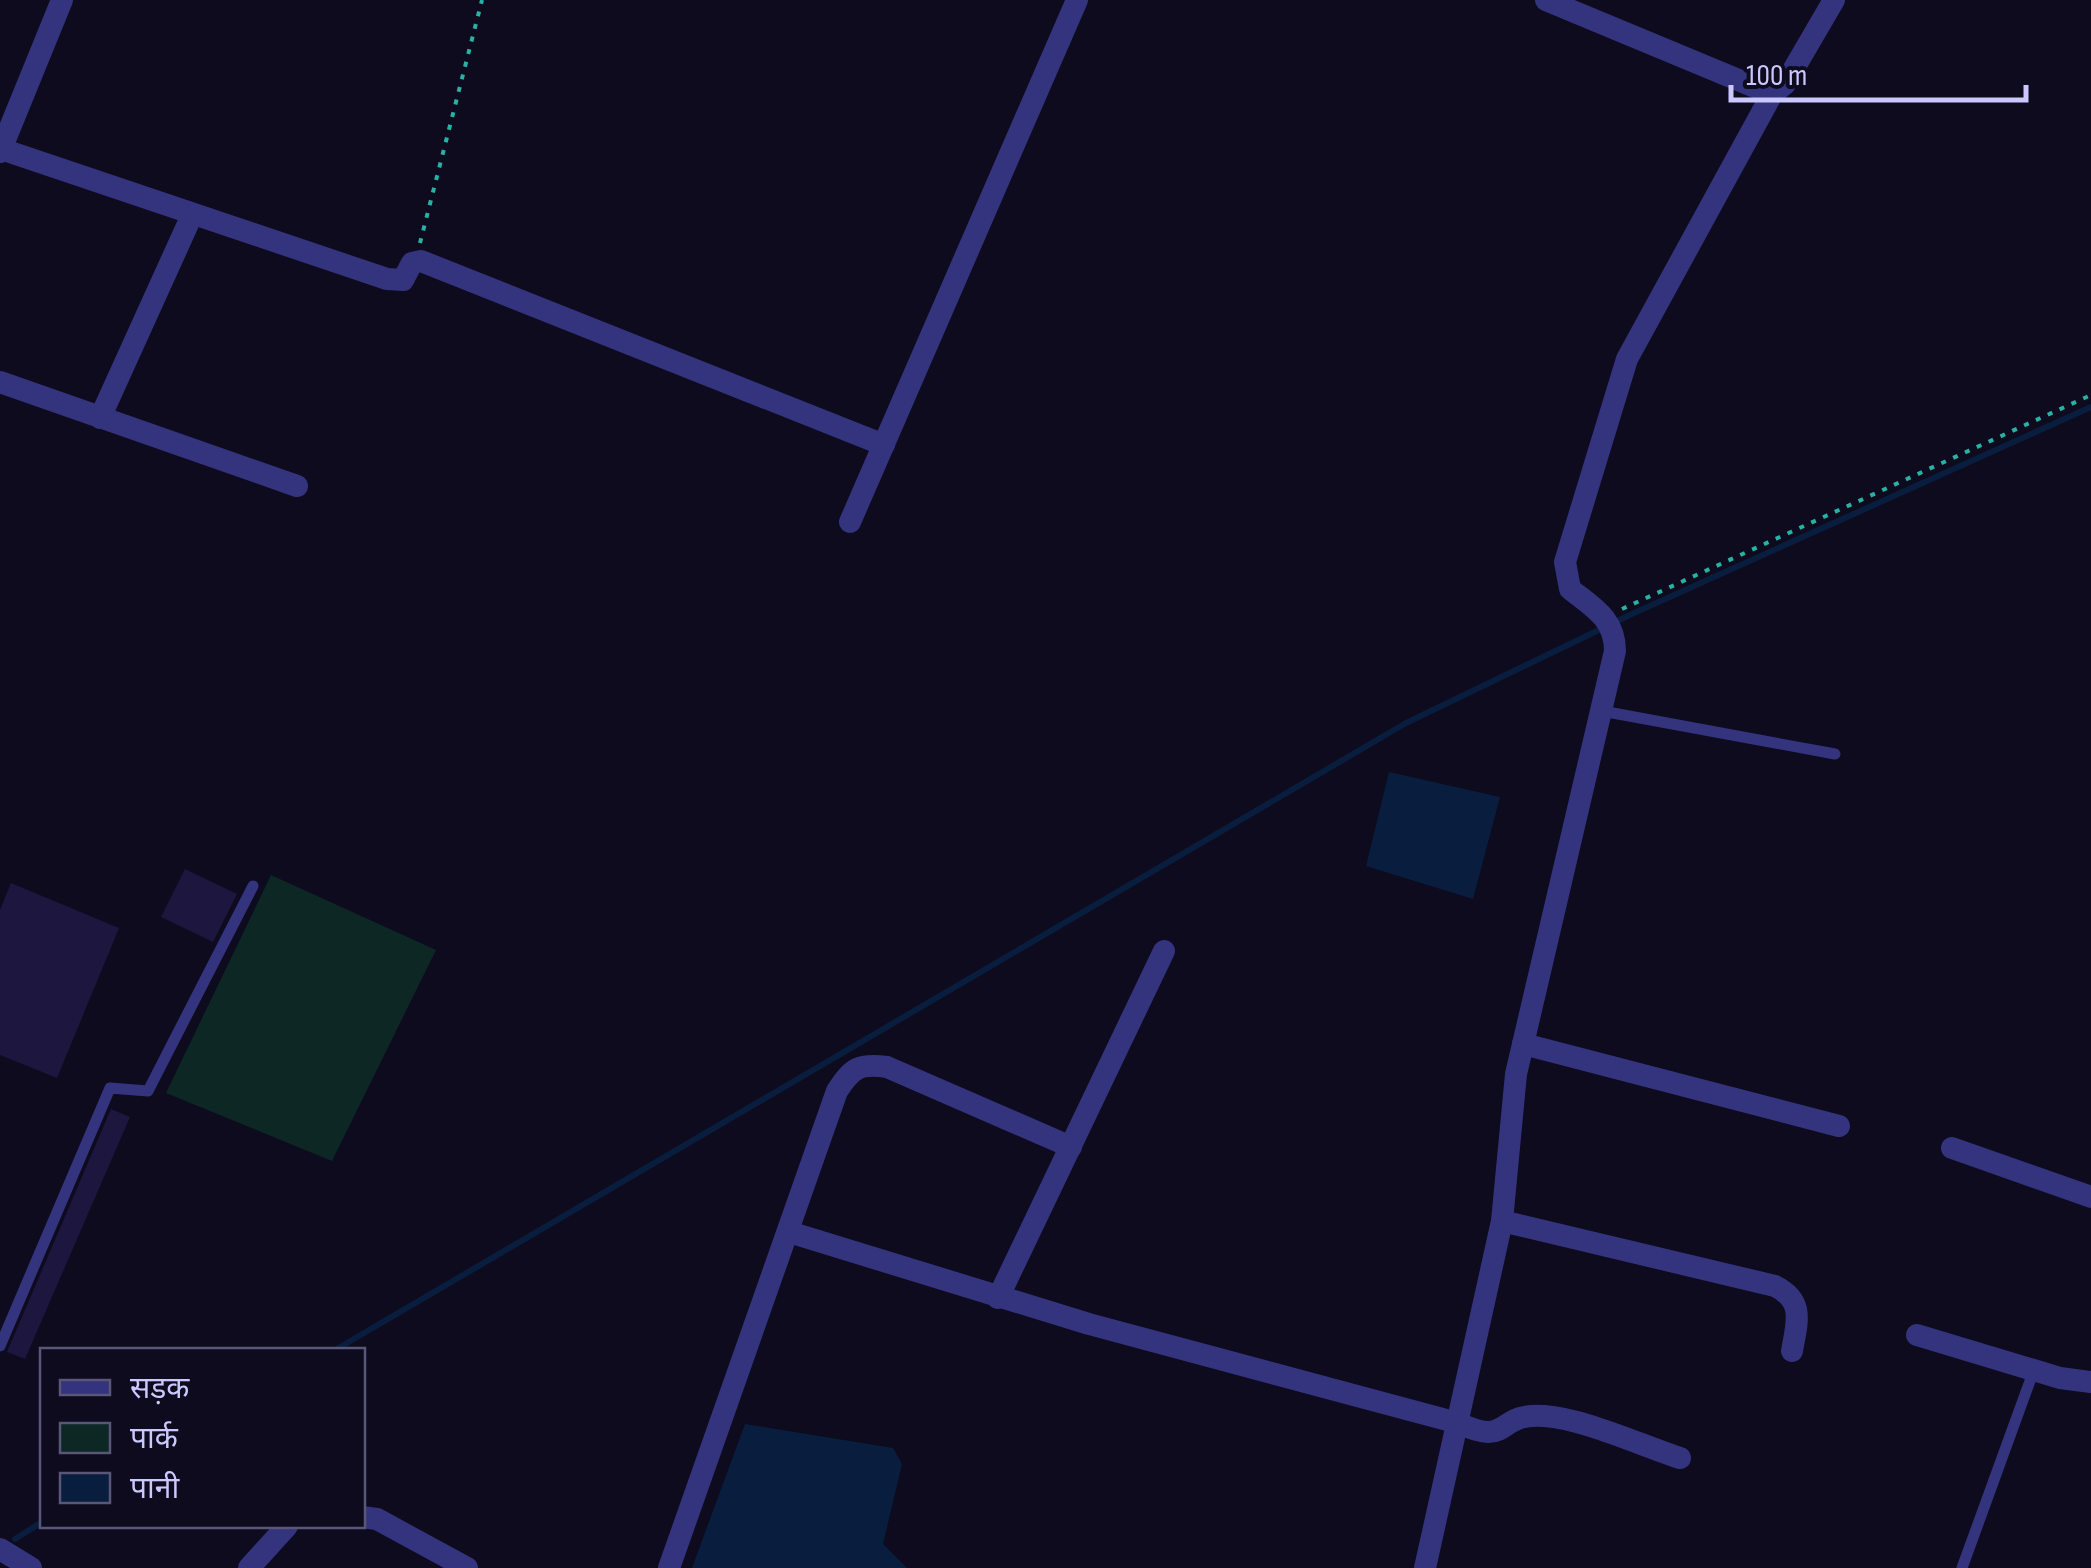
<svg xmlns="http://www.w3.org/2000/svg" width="2091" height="1568" font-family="'Sofia Sans Condensed','Noto Sans Devanagari',sans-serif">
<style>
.green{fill:#0d2725}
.water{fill:#091e3e}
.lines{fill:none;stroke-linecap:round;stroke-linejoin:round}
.stream{stroke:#091e3e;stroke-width:6}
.building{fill:#1d163f}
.path{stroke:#28b2a5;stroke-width:4;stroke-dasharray:5 8;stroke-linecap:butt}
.service{stroke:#34337e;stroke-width:11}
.minor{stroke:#34337e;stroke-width:22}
</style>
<rect width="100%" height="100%" fill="#0d0b1d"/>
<polygon class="green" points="271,875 436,950 332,1161 166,1093"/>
<g class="water">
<polygon points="1389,772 1500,797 1473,899 1366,866"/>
<polygon points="745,1424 893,1448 902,1464 883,1544 907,1568 692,1568"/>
</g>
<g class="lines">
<g class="stream">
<polyline points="335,1350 1406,723 1632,614 2091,407"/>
<polyline points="15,1539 42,1522"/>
</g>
</g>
<g class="building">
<polygon points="185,869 237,894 213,942 161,917"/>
<polygon points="11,883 119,928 57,1078 0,1055 0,910"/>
<polygon points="111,1109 130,1117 25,1359 7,1352"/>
</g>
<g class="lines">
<g class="path">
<polyline points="420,243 482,0"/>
<polyline points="1622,609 2091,395"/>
</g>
<g class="service">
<polyline points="1602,711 1835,754"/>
<polyline points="0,1346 110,1088 148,1091 253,886"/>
<polyline points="1962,1568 2034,1370"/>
</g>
<g class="minor">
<polyline points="1546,0 1772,94 1785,84 1834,0"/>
<polyline points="1,149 387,279 403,280 412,263 421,261 884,445"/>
<polyline points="0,152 62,0"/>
<polyline points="0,382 297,486"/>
<polyline points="100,418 192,215"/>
<polyline points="850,522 1077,0"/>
<polyline points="1523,1044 1839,1126"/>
<polyline points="1952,1148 2091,1197"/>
<path d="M1502 1221 1775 1286C1805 1301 1797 1322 1792 1351"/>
<path d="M789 1232 1089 1324 1458 1423C1512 1448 1495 1412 1544 1416 1585 1419 1640 1445 1680 1458"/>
<polyline points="998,1298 1164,951"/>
<polyline points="1917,1335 2060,1378 2091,1382"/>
<polyline points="362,1517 377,1519 467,1568"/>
<polyline points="0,1549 31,1568"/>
<polyline points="249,1568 287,1526"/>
<path d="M669 1568 837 1091C852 1068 859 1063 887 1067L1071 1147"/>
<path d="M1425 1568 1502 1221 1516 1074 1615 651C1615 619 1594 608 1570 589L1565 562 1627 359 1772 94"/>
</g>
</g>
<rect x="40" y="1348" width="325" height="180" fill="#0d0b1d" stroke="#595677" stroke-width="2.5"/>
<rect x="60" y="1380" width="50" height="15" fill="#34337e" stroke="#595677" stroke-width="2.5"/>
<text x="130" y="1398" font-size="30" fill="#cbc7ff">सड़क</text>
<rect x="60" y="1423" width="50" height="30" fill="#0d2725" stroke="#595677" stroke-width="2.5"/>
<text x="130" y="1448" font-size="30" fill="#cbc7ff">पार्क</text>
<rect x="60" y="1473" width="50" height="30" fill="#091e3e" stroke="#595677" stroke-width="2.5"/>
<text x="130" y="1498" font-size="30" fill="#cbc7ff">पानी</text>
<path d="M1731 85v15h295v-15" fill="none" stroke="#cbc7ff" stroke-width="5"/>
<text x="1746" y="85" font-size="30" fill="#cbc7ff" stroke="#0d0b1d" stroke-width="8" paint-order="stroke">100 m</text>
</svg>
